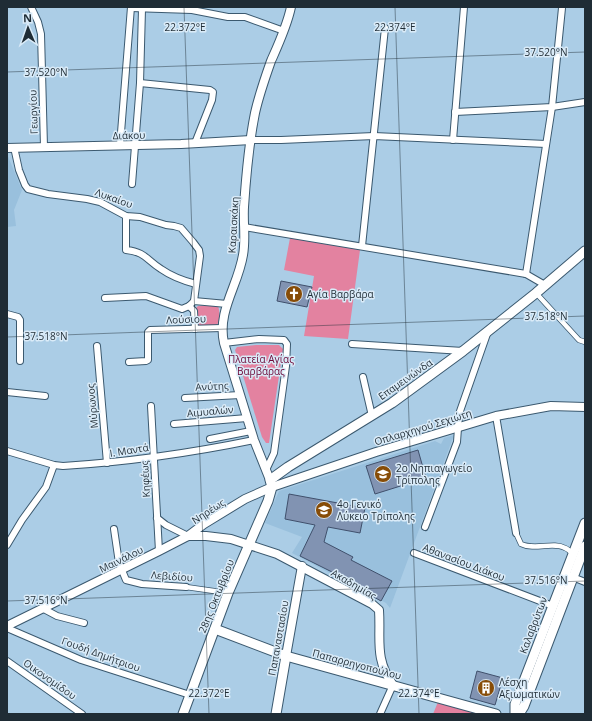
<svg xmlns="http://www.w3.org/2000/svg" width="592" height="721" font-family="'Open Sans',sans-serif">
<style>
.built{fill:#99c0dd}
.green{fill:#e382a0}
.building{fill:#8193b2;stroke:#40506c}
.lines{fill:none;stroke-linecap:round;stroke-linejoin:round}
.pedestrian-casing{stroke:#3b596f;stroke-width:6}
.minor-casing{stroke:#3b596f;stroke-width:8}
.tertiary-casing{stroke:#3b596f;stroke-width:10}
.secondary-casing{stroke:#3b596f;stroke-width:11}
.pedestrian{stroke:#fff;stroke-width:4.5}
.minor{stroke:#fff;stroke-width:6}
.tertiary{stroke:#fff;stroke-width:8}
.secondary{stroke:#fff;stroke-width:9}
.ticks{fill:none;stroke:#1f2c35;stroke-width:1;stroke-opacity:0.45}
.labels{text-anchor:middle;stroke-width:3;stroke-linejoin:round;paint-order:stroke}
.street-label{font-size:10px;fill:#1f2c35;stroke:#daebf8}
.poi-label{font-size:10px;fill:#1f2c35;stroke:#daebf8;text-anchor:start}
.park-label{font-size:10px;fill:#6c0737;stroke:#daebf8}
.ticks-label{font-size:10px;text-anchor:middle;fill:#1f2c35;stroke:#daebf8;stroke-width:3;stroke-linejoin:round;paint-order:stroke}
</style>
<rect width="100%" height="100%" fill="#abcde6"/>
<g class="built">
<polygon points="7,154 22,190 14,210 16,226 7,227"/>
<polygon points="454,435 390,608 386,603 292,553 302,537 265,523 279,491 435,441 441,444 444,438"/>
</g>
<g class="green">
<polygon points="290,238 360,250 348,339 304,336 314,276 284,270"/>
<path d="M213 305 218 306C220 311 220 320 217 325H198L196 321V308L198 306Z"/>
<polygon points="256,345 279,345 283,349 269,443 266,443 262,437 235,350 237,347"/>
<polygon points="438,702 486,714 433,714"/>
</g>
<g class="building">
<polygon points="281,281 312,287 307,307 277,301"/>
<polygon points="418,450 426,478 375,494 366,466"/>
<polygon points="289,494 365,508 360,533 328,527 324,542 353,557 351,560 392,581 381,601 347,582 348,580 300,556 315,525 285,519"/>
<polygon points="477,671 503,678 495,705 470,698"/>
</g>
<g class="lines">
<g class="pedestrian-casing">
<g id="pedestrian">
<polyline points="536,293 579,340 585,342"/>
<path d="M516 533 521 544C535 551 553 541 565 548 568 549 571 552 573 554"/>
<polyline points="186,587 228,593"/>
</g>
</g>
<g class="minor-casing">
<g id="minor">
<polyline points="31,7 38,22 41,34 44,147"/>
<polyline points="131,8 192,10 228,17 245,17 284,31"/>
<polyline points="140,83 210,90 213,92 212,100 195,143"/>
<polyline points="455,112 552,107 585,102"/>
<polyline points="251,140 281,140 374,136 546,144"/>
<polyline points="453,140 464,7"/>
<polyline points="120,145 131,7"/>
<polyline points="14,147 19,170 25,185 28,189 48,194 87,199 100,202 126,216 140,217 166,225 174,226 181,228 193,242 199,250 200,256 194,301"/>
<polyline points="132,184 140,83 142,9"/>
<path d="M126 216V250C146 252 146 260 161 269 171 276 184 281 196 284"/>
<polyline points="244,227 526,274 545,285"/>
<polyline points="362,246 385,28"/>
<polyline points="526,274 552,107 562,8"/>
<polyline points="105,298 146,296 182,309 189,306 194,301 227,304"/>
<polyline points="189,306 194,311 195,329"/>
<polyline points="7,314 18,317 20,320 20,361"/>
<polyline points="224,343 259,339 284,340 287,344 286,366 274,453 266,470"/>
<polyline points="352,344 463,351"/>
<polyline points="97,346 107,463"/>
<polyline points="129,362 146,361 148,360 148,332 150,330 222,328"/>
<polyline points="363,377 372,416"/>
<polyline points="7,392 45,396"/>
<polyline points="185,398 240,395"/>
<polyline points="151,406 159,551"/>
<polyline points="496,416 516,533"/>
<polyline points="174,424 247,418"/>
<polyline points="210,439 251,431"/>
<path d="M7 451 54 465 63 466C127 462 191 453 254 440"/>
<polyline points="157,518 166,525 188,536"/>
<polyline points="425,527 457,442 459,414 487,334"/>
<polyline points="114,529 119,563 126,580 142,584 186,587"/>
<polyline points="7,545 22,520 46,487 54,465"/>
<polyline points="414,553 553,606"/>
<polyline points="570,576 585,582"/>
<polyline points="42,608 57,616 84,623"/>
<polyline points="7,628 81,660 190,695"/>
<polyline points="7,661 82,714"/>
<polyline points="380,714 393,685"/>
</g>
</g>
<g class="tertiary-casing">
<g id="tertiary">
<polyline points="7,148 181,144 251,140"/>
<path d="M270 480 254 440 224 343C217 311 238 286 243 255 246 239 243 223 244 207 246 176 249 143 255 113 259 95 265 78 271 61 279 43 287 26 291 7"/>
<polyline points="188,536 204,524 245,499 272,487 376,452 496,416 551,406 585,407"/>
<path d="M7 626 159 551 188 536H206L231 539 277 554 372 604 379 610C381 640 374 658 393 685"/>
<polyline points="286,656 302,566"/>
</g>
</g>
<g class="secondary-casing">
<g id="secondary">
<polyline points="215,629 286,656 496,714"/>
<polyline points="183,714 228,593 268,501 272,487 270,480 288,467 392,403 463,351 536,293 585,251"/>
<polyline points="276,714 286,656"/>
<polyline points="515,714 515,704 585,523"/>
<polyline points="519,714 524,706 585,546"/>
</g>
</g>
<use href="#pedestrian" class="pedestrian"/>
<use href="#minor" class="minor"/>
<use href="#tertiary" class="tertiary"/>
<use href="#secondary" class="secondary"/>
</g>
<path class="ticks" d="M184 7 209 714M395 7 419 714M7 72 585 52M7 337 585 316M7 601 585 581"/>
<defs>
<g id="church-disc" transform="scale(0.9)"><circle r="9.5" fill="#874c07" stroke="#daebf8"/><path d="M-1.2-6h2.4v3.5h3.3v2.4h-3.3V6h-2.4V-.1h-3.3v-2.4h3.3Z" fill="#fff"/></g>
<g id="school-disc" transform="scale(0.9)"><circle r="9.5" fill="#874c07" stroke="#daebf8"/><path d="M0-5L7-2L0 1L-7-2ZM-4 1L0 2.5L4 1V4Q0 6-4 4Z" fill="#fff"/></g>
<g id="building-disc" transform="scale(0.9)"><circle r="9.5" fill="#874c07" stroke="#daebf8"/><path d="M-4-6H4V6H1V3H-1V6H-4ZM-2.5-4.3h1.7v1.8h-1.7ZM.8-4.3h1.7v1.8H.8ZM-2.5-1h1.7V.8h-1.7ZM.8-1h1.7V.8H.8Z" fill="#fff"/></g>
</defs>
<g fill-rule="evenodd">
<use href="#church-disc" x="294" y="294"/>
<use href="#school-disc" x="383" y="474"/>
<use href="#school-disc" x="324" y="510"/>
<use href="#building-disc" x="486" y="688"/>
</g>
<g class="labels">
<g class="street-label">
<text transform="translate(33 112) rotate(-92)" y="4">Γεωργίου</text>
<text transform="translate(129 135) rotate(-1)" y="4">Διάκου</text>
<text transform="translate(114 198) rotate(20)" y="4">Λυκαίου</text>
<text transform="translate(233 225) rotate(-87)" y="4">Καραισκάκη</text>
<text transform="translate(186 319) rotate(-2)" y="4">Λούσιου</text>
<text transform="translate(405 379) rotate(-35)" y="4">Επαμεινώνδα</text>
<text transform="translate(212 386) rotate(-3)" y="4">Ανύτης</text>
<text transform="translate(92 406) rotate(-95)" y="4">Μύρωνος</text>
<text transform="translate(210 411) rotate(-5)" y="4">Αιμυαλών</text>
<text transform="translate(423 427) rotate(-17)" y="4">Οπλαρχηγού Σεχιώτη</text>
<text transform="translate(129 450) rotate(-9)" y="4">Ι. Μαντά</text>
<text transform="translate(145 479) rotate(-93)" y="4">Κηφέως</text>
<text transform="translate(208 511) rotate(-33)" y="4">Νηρέως</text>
<text transform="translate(121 559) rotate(-26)" y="4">Μαινάλου</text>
<text transform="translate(464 562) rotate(21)" y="4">Αθανασίου Διάκου</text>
<text transform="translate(172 576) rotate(4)" y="4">Λεβιδίου</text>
<text transform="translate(354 584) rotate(30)" y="4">Ακαδημίας</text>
<text transform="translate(216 596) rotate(-68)" y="4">28ης Οκτωβρίου</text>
<text transform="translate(533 625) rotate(-69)" y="4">Καλαβρύτων</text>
<text transform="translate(278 638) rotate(-80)" y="4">Παπαναστασίου</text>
<text transform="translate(101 654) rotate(20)" y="4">Γουδή Δημήτριου</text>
<text transform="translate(357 664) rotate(15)" y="4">Παπαρρηγοπούλου</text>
<text transform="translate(50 679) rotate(35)" y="4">Οικονομίδου</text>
</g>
<g class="poi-label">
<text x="307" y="298">Αγία Βαρβάρα</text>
<text x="396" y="472">2ο Νηπιαγωγείο<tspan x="396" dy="12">Τρίπολης</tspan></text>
<text x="337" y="508">4ο Γενικό<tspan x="337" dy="12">Λύκειο Τρίπολης</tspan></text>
<text x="499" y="686">Λέσχη<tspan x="499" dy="12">Αξιωματικών</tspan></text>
</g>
<g class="park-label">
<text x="261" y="363">Πλατεία Αγίας<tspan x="261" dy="12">Βαρβάρας</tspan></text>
</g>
</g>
<g class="ticks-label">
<text x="185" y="31">22.372°E</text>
<text x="395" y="31">22.374°E</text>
<text x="546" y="56">37.520°N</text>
<text x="46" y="76">37.520°N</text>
<text x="546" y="320">37.518°N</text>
<text x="46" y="340">37.518°N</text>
<text x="546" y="584">37.516°N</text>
<text x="46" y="604">37.516°N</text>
<text x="209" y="697">22.372°E</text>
<text x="419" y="697">22.374°E</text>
</g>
<rect width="592" height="721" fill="none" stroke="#1f2c35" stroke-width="16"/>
<g transform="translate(28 28) rotate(358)" stroke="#daebf8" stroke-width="3" paint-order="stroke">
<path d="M0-3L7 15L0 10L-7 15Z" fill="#1f2c35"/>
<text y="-6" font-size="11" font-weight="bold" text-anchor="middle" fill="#1f2c35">N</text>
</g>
</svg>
